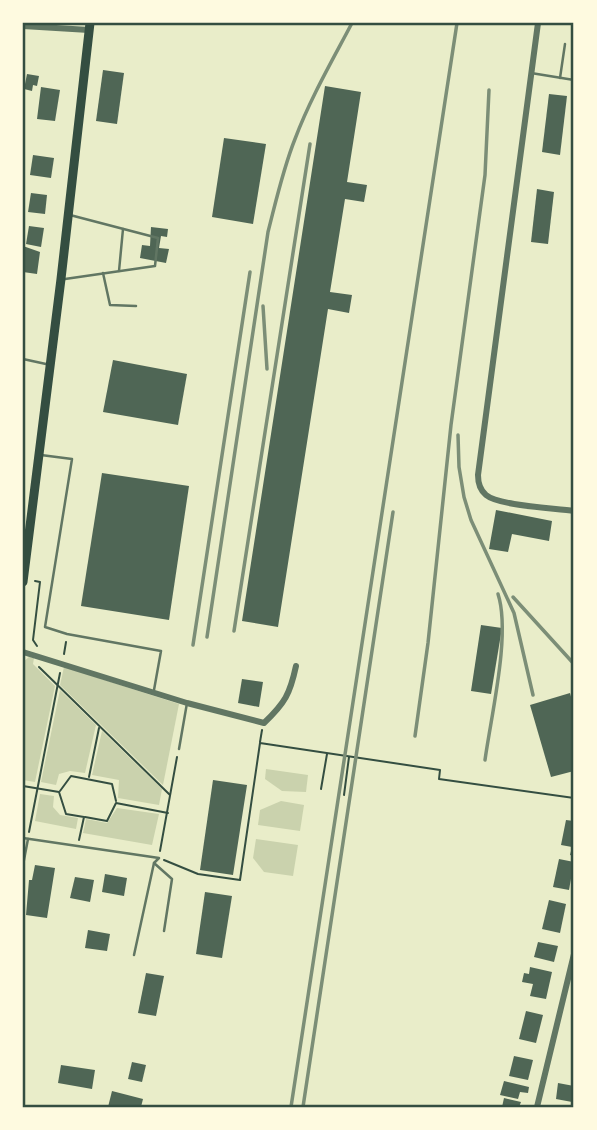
<svg xmlns="http://www.w3.org/2000/svg" width="597" height="1130" font-family="Overpass,sans-serif">
<style>
.green{fill:#cad2ad}
.building{fill:#4f6655}
.lines{fill:none;stroke-linecap:round;stroke-linejoin:round}
.path{stroke:#344e41;stroke-width:2}
.service{stroke:#617663;stroke-width:2.5}
.minor{stroke:#617663;stroke-width:6}
.secondary{stroke:#344e41;stroke-width:9}
.rail{stroke:#7c8e77;stroke-width:3.5}
.neatline{fill:none;stroke:#344e41;stroke-width:2.5}
</style>
<rect width="100%" height="100%" fill="#e9edc9"/>
<g class="green">
<polygon points="29,657 34,658 33,664 55,686 35,782 23,780 23,662"/>
<polygon points="64,667 179,704 163,785 60,685"/>
<polygon points="60,690 96,725 85,773 70,771 59,774 56,785 41,782"/>
<polygon points="102,731 162,789 159,805 118,798 119,780 92,775"/>
<polygon points="266,769 308,775 306,792 282,791 265,779"/>
<polygon points="40,794 54,796 53,807 60,815 78,818 76,829 35,821"/>
<polygon points="281,801 304,805 300,831 258,825 260,810"/>
<polygon points="117,808 159,814 152,845 83,833 86,819 107,823"/>
<polygon points="256,839 298,845 293,876 264,872 253,858"/>
</g>
<g class="building">
<polygon points="103,70 124,73 117,124 96,121"/>
<polygon points="27,74 39,76 37,86 33,85 32,91 24,89"/>
<polygon points="325,86 361,92 347,182 367,185 364,202 345,199 330,292 352,295 349,313 328,309 278,627 242,621"/>
<polygon points="41,87 60,90 55,121 37,119"/>
<polygon points="549,94 567,96 560,155 542,152"/>
<polygon points="224,138 266,144 253,224 212,217"/>
<polygon points="33,155 54,158 51,178 30,175"/>
<polygon points="537,189 554,192 548,244 531,242"/>
<polygon points="31,193 47,195 45,214 28,212"/>
<polygon points="29,226 44,228 41,247 26,244"/>
<polygon points="151,227 168,229 167,237 161,236 159,248 169,249 166,263 140,258 142,245 150,246"/>
<polygon points="23,246 40,252 37,274 23,272 25,261 23,261"/>
<polygon points="113,360 187,374 178,425 103,412"/>
<polygon points="102,473 189,486 169,620 81,606"/>
<polygon points="496,510 552,521 549,541 512,534 508,552 489,549"/>
<polygon points="481,625 502,628 491,694 471,691"/>
<polygon points="242,679 263,682 259,707 238,703"/>
<polygon points="570,693 574,708 574,771 551,777 530,705"/>
<polygon points="213,780 247,785 233,875 200,870"/>
<polygon points="566,820 574,821 574,856 570,855 572,847 561,845"/>
<polygon points="559,859 574,862 569,890 553,887"/>
<polygon points="35,865 55,868 47,918 26,915 29,880 32,880"/>
<polygon points="105,874 127,878 124,896 102,892"/>
<polygon points="75,877 94,880 90,902 70,898"/>
<polygon points="205,892 232,896 222,958 196,954"/>
<polygon points="549,900 566,904 560,933 542,929"/>
<polygon points="88,930 110,934 107,951 85,948"/>
<polygon points="538,942 558,946 554,962 534,957"/>
<polygon points="530,967 552,972 546,999 530,996 533,984 522,982 524,973 529,974"/>
<polygon points="146,973 164,976 156,1016 138,1013"/>
<polygon points="526,1011 543,1015 536,1043 519,1039"/>
<polygon points="514,1056 533,1060 528,1080 509,1076"/>
<polygon points="132,1062 146,1065 142,1082 128,1079"/>
<polygon points="61,1065 95,1070 92,1089 58,1083"/>
<polygon points="504,1081 529,1087 528,1093 520,1092 518,1099 500,1095"/>
<polygon points="558,1083 574,1086 572,1102 556,1099"/>
<polygon points="112,1091 143,1099 141,1107 108,1107"/>
<polygon points="504,1098 521,1102 519,1107 502,1107"/>
</g>
<g class="lines">
<g class="path">
<polyline points="35,581 40,582 33,640 37,646"/>
<polyline points="64,654 66,642"/>
<polyline points="39,667 170,795"/>
<polyline points="260,742 262,730"/>
<polyline points="89,777 99,728"/>
<polyline points="23,786 59,792 66,814 84,817 79,840"/>
<polyline points="321,789 327,754"/>
<polyline points="60,791 71,776 112,784 116,801"/>
<polyline points="344,795 349,757"/>
<polyline points="85,817 107,821 116,803 168,813"/>
<polyline points="29,832 60,673"/>
<polyline points="160,851 177,757"/>
<polyline points="164,860 198,874 240,880 260,743 440,770 439,779 574,798"/>
</g>
<g class="service">
<polyline points="531,73 574,80"/>
<polyline points="560,78 565,44"/>
<polyline points="119,271 123,229"/>
<polyline points="103,273 110,305 136,306"/>
<polyline points="65,279 155,266 158,238 70,215"/>
<polyline points="23,359 46,364"/>
<polyline points="41,455 72,459 45,627 67,634 161,651 154,690"/>
<polyline points="179,749 187,703"/>
<polyline points="23,838 159,858 154,863 172,879 164,931"/>
<polyline points="23,865 28,839"/>
<polyline points="134,955 154,863"/>
</g>
<g class="minor">
<path d="M538 23 478 475C478 482 480 490 486 495 499 506 555 508 574 511"/>
<polyline points="23,26 89,30"/>
<path d="M23 652 187 703 264 723C285 703 290 694 296 666"/>
<polyline points="537,1107 574,954"/>
</g>
<polyline class="secondary" points="23,582 61,279 90,23"/>
<g class="rail">
<polyline points="263,306 267,369"/>
<polyline points="458,435 459,467 464,497 471,520 514,613 533,695"/>
<polyline points="513,597 574,664"/>
<polyline points="234,631 310,144"/>
<path d="M207 637 268 232C276 201 283 169 295 139 310 99 332 61 352 23"/>
<polyline points="193,645 250,272"/>
<polyline points="415,736 428,643 451,425 485,175 489,90"/>
<path d="M485 760C491 716 511 634 498 594"/>
<polyline points="291,1107 457,23"/>
<polyline points="303,1107 393,512"/>
</g>
</g>
<rect width="597" height="1130" fill="none" stroke="#fefae0" stroke-width="49"/>
<rect x="24" y="24" width="548" height="1082" class="neatline"/>
</svg>
